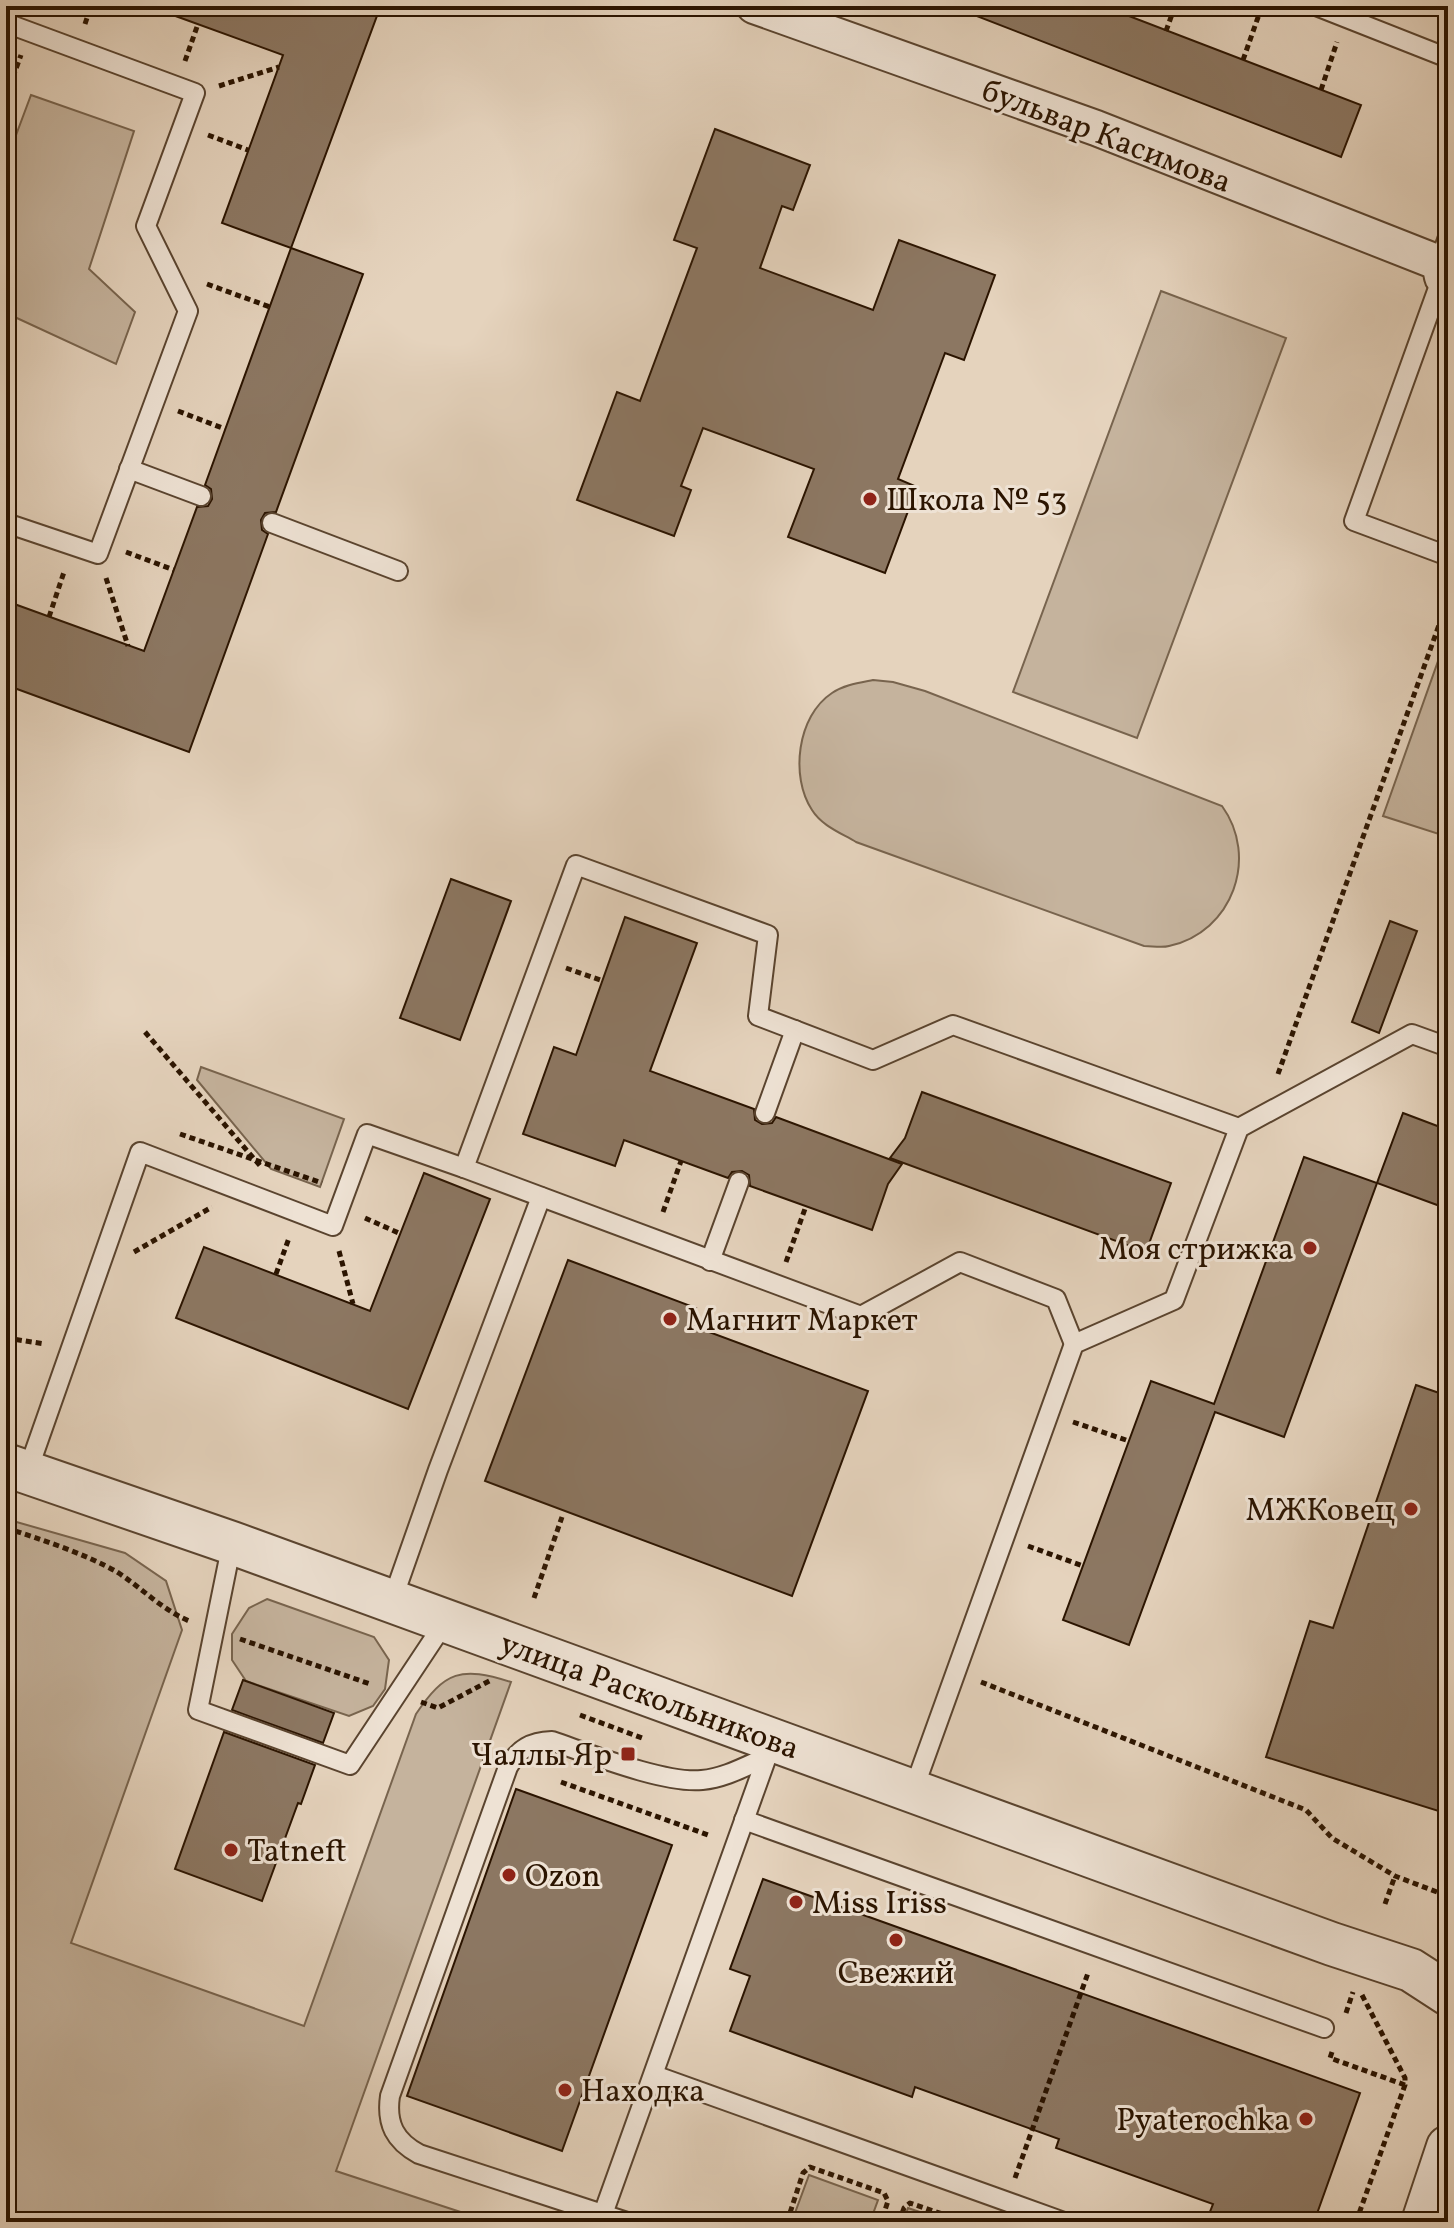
<svg xmlns="http://www.w3.org/2000/svg" width="1454" height="2228" font-family="Vollkorn,serif">
<style>
.green{fill:#c5b39d;stroke:#78644e;stroke-width:2}
.building{fill:#8c7762;stroke:#2b1400;stroke-width:2}
.lines{fill:none;stroke-linecap:round;stroke-linejoin:round}
.service-casing{stroke:#5a442f;stroke-width:22}
.minor-casing{stroke:#5a442f;stroke-width:38}
.tertiary-casing{stroke:#5a442f;stroke-width:46}
.path{stroke:#2b1400;stroke-width:5;stroke-dasharray:6 4;stroke-linecap:butt}
.service{stroke:#eee2d4;stroke-width:18}
.minor{stroke:#eee2d4;stroke-width:34}
.tertiary{stroke:#eee2d4;stroke-width:42}
.poi-dot{fill:#8f2418;stroke:#eee2d4;stroke-width:3}
.labels{text-anchor:middle;stroke-width:6;stroke-linejoin:round;paint-order:stroke}
.street-label{font-size:32px;fill:#2b1400;stroke:#eee2d4}
.poi-label{font-size:32px;fill:#2b1400;stroke:#eee2d4;text-anchor:start}
</style>
<rect width="100%" height="100%" fill="#e5d3bd"/>
<filter id="stains"><feTurbulence type="fractalNoise" baseFrequency=".0025" numOctaves="4"/><feColorMatrix values="0 0 0 0 .2 0 0 0 0 .09 0 0 0 0 .02 0 0 0 .5 -.17"/></filter>
<radialGradient id="worn" r=".72"><stop offset=".6" stop-color="#630" stop-opacity="0"/><stop offset="1" stop-color="#630" stop-opacity=".3"/></radialGradient>
<g class="green">
<polygon points="31,95 134,131 89,269 135,312 116,364 6,313 6,162"/>
<polygon points="1161,291 1286,338 1137,738 1013,692"/>
<polygon points="1442,650 1448,653 1448,837 1383,816"/>
<path d="M873 680 893 682 925 691 1222 806C1259 857 1233 932 1169 946 1162 948 1152 946 1144 946L856 842C841 833 822 826 812 810 790 777 797 716 832 693 844 685 858 683 873 680Z"/>
<polygon points="201,1067 344,1119 320,1187 271,1169 197,1080"/>
<path d="M6 1519 125 1553 166 1581 182 1630 71 1943 304 2026 416 1714C445 1671 461 1666 511 1682L336 2171 491 2222H6Z"/>
<polygon points="267,1599 374,1637 389,1660 385,1689 373,1706 349,1716 246,1681 232,1660 232,1634 249,1608"/>
<polygon points="809,2175 878,2200 870,2222 792,2221"/>
<polygon points="908,2208 949,2222 903,2222"/>
</g>
<g class="building">
<polygon points="160,6 359,6 378,13 291,248 222,223 283,55 159,10"/>
<polygon points="957,6 1103,6 1361,105 1341,157 956,8"/>
<polygon points="715,129 810,165 793,210 782,206 760,268 873,310 899,240 995,275 964,360 945,353 898,479 917,487 885,573 788,537 814,469 703,428 681,486 691,490 674,536 577,500 617,392 640,401 697,248 674,240"/>
<polygon points="291,248 363,274 276,512 265,513 261,520 262,530 268,534 189,752 6,685 6,601 144,651 197,507 208,506 212,499 211,489 205,485"/>
<polygon points="451,879 511,901 460,1040 400,1018"/>
<polygon points="625,917 697,943 650,1071 754,1109 755,1120 762,1124 772,1123 776,1117 902,1164 888,1184 872,1230 750,1186 749,1175 742,1171 732,1172 728,1178 624,1140 615,1166 523,1134 554,1047 576,1055"/>
<polygon points="1390,921 1417,931 1379,1033 1352,1022"/>
<polygon points="922,1092 1171,1183 1146,1252 890,1158 905,1138"/>
<polygon points="1403,1113 1448,1130 1448,1209 1377,1183"/>
<polygon points="1304,1157 1377,1183 1284,1437 1215,1412 1129,1645 1063,1620 1151,1381 1214,1404"/>
<polygon points="424,1173 490,1199 408,1409 176,1318 204,1247 370,1311"/>
<polygon points="568,1260 696,1308 690,1325 868,1391 792,1596 485,1481"/>
<polygon points="1416,1385 1448,1396 1448,1814 1266,1757 1310,1621 1333,1628"/>
<polygon points="243,1680 334,1713 323,1743 232,1710"/>
<polygon points="224,1732 315,1765 301,1804 298,1803 262,1901 175,1869"/>
<polygon points="516,1789 672,1845 562,2151 407,2096"/>
<polygon points="763,1879 1360,2093 1314,2222 1206,2222 1213,2204 1056,2148 1059,2139 915,2087 912,2097 730,2031 750,1976 730,1969"/>
</g>
<g class="lines">
<g class="service-casing">
<g id="service">
<polyline points="1316,6 1448,58"/>
<polyline points="6,23 195,93 146,226 188,311 98,554 6,523"/>
<polyline points="1439,263 1448,237"/>
<polyline points="1442,277 1354,521 1448,556"/>
<polyline points="129,469 201,496"/>
<polyline points="272,523 398,571"/>
<polyline points="765,1113 795,1030"/>
<polyline points="710,1261 739,1182"/>
<polyline points="1074,1344 1056,1299 960,1262 861,1316 464,1168 576,865 768,935 758,1016 873,1060 953,1025 1239,1128"/>
<polyline points="27,1473 140,1152 333,1226 367,1134 464,1168"/>
<polyline points="232,1543 198,1710 350,1765 445,1622"/>
<polyline points="392,1601 438,1470 541,1197"/>
<polyline points="913,1791 1074,1344 1174,1300 1239,1128 1412,1034 1448,1047"/>
<polyline points="744,1820 1324,2028"/>
<polyline points="654,2075 1064,2222"/>
<polyline points="603,2214 769,1751"/>
<path d="M627 2222 419 2154C395 2141 386 2124 390 2096L508 1767C519 1748 531 1742 552 1741 590 1754 665 1784 702 1780 725 1778 746 1766 767 1757"/>
</g>
</g>
<g class="minor-casing">
<polyline id="minor" points="754,6 1096,128 1439,263 1442,277 1448,279"/>
</g>
<g class="tertiary-casing">
<g id="tertiary">
<polyline points="6,1465 232,1543 1332,1944 1411,1970 1448,1994"/>
<polyline points="1423,2222 1448,2147"/>
</g>
</g>
<g class="path">
<polyline points="85,24 91,6"/>
<polyline points="1166,31 1175,6"/>
<polyline points="1243,60 1262,6"/>
<polyline points="185,61 198,24"/>
<polyline points="219,86 279,67"/>
<polyline points="1321,90 1337,42"/>
<polyline points="6,96 21,55"/>
<polyline points="208,135 248,150"/>
<polyline points="207,284 270,307"/>
<polyline points="178,411 225,429"/>
<polyline points="126,552 174,570"/>
<polyline points="106,578 128,646"/>
<polyline points="49,617 64,572"/>
<polyline points="566,968 603,981"/>
<polyline points="145,1032 262,1168"/>
<polyline points="1278,1074 1448,600"/>
<polyline points="180,1134 322,1183"/>
<polyline points="663,1212 681,1161"/>
<polyline points="365,1218 401,1234"/>
<polyline points="339,1251 353,1304"/>
<polyline points="134,1252 212,1207"/>
<polyline points="786,1262 806,1206"/>
<polyline points="276,1274 289,1238"/>
<polyline points="6,1338 45,1344"/>
<polyline points="1073,1422 1129,1441"/>
<path d="M6 1528C40 1539 86 1554 117 1572 142 1588 161 1609 189 1621"/>
<polyline points="1028,1546 1083,1566"/>
<polyline points="534,1598 562,1517"/>
<polyline points="240,1639 370,1684"/>
<polyline points="981,1682 1306,1810 1332,1838 1395,1876 1437,1892 1448,1880"/>
<polyline points="421,1702 438,1708 491,1680"/>
<polyline points="580,1715 642,1738"/>
<polyline points="561,1782 711,1836"/>
<polyline points="1385,1904 1395,1876"/>
<polyline points="1346,2013 1353,1992"/>
<polyline points="1332,2052 1330,2058 1405,2085"/>
<polyline points="1015,2178 1088,1973"/>
<polyline points="787,2222 803,2173 810,2167 884,2193 888,2201 881,2222"/>
<polyline points="899,2222 904,2208 910,2203 966,2222"/>
<polyline points="1356,2222 1405,2085 1405,2078 1362,1995"/>
</g>
<use href="#service" class="service"/>
<use href="#minor" class="minor"/>
<use href="#tertiary" class="tertiary"/>
</g>
<g class="poi-dot">
<circle cx="870" cy="499" r="8"/>
<circle cx="1310" cy="1248" r="8"/>
<circle cx="670" cy="1319" r="8"/>
<circle cx="1411" cy="1509" r="8"/>
<rect x="620" y="1746" width="16" height="16" rx="4"/>
<circle cx="231" cy="1850" r="8"/>
<circle cx="509" cy="1875" r="8"/>
<circle cx="796" cy="1902" r="8"/>
<circle cx="896" cy="1940" r="8"/>
<circle cx="565" cy="2090" r="8"/>
<circle cx="1306" cy="2119" r="8"/>
</g>
<g class="labels">
<g class="street-label">
<text transform="translate(1107 135) rotate(21)" y="11">бульвар Касимова</text>
<text transform="translate(650 1695) rotate(20)" y="11">улица Раскольникова</text>
</g>
<g class="poi-label">
<text x="886" y="510">Школа № 53</text>
<text x="1294" y="1259" text-anchor="end">Моя стрижка</text>
<text x="686" y="1330">Магнит Маркет</text>
<text x="1395" y="1520" text-anchor="end">МЖКовец</text>
<text x="612" y="1765" text-anchor="end">Чаллы Яр</text>
<text x="247" y="1861">Tatneft</text>
<text x="525" y="1886">Ozon</text>
<text x="812" y="1913">Miss Iriss</text>
<text x="896" y="1983" text-anchor="middle">Свежий</text>
<text x="581" y="2101">Находка</text>
<text x="1290" y="2130" text-anchor="end">Pyaterochka</text>
</g>
</g>
<rect width="1454" height="2228" fill="none" stroke="#e5d3bd" stroke-width="32"/>
<rect x="8" y="8" width="1438" height="2212" fill="none" stroke="#2b1400" stroke-width="4"/>
<rect x="16" y="16" width="1422" height="2196" fill="none" stroke="#2b1400" stroke-width="2"/>
<rect width="100%" height="100%" filter="url(#stains)"/>
<rect width="100%" height="100%" fill="url(#worn)"/>
</svg>
